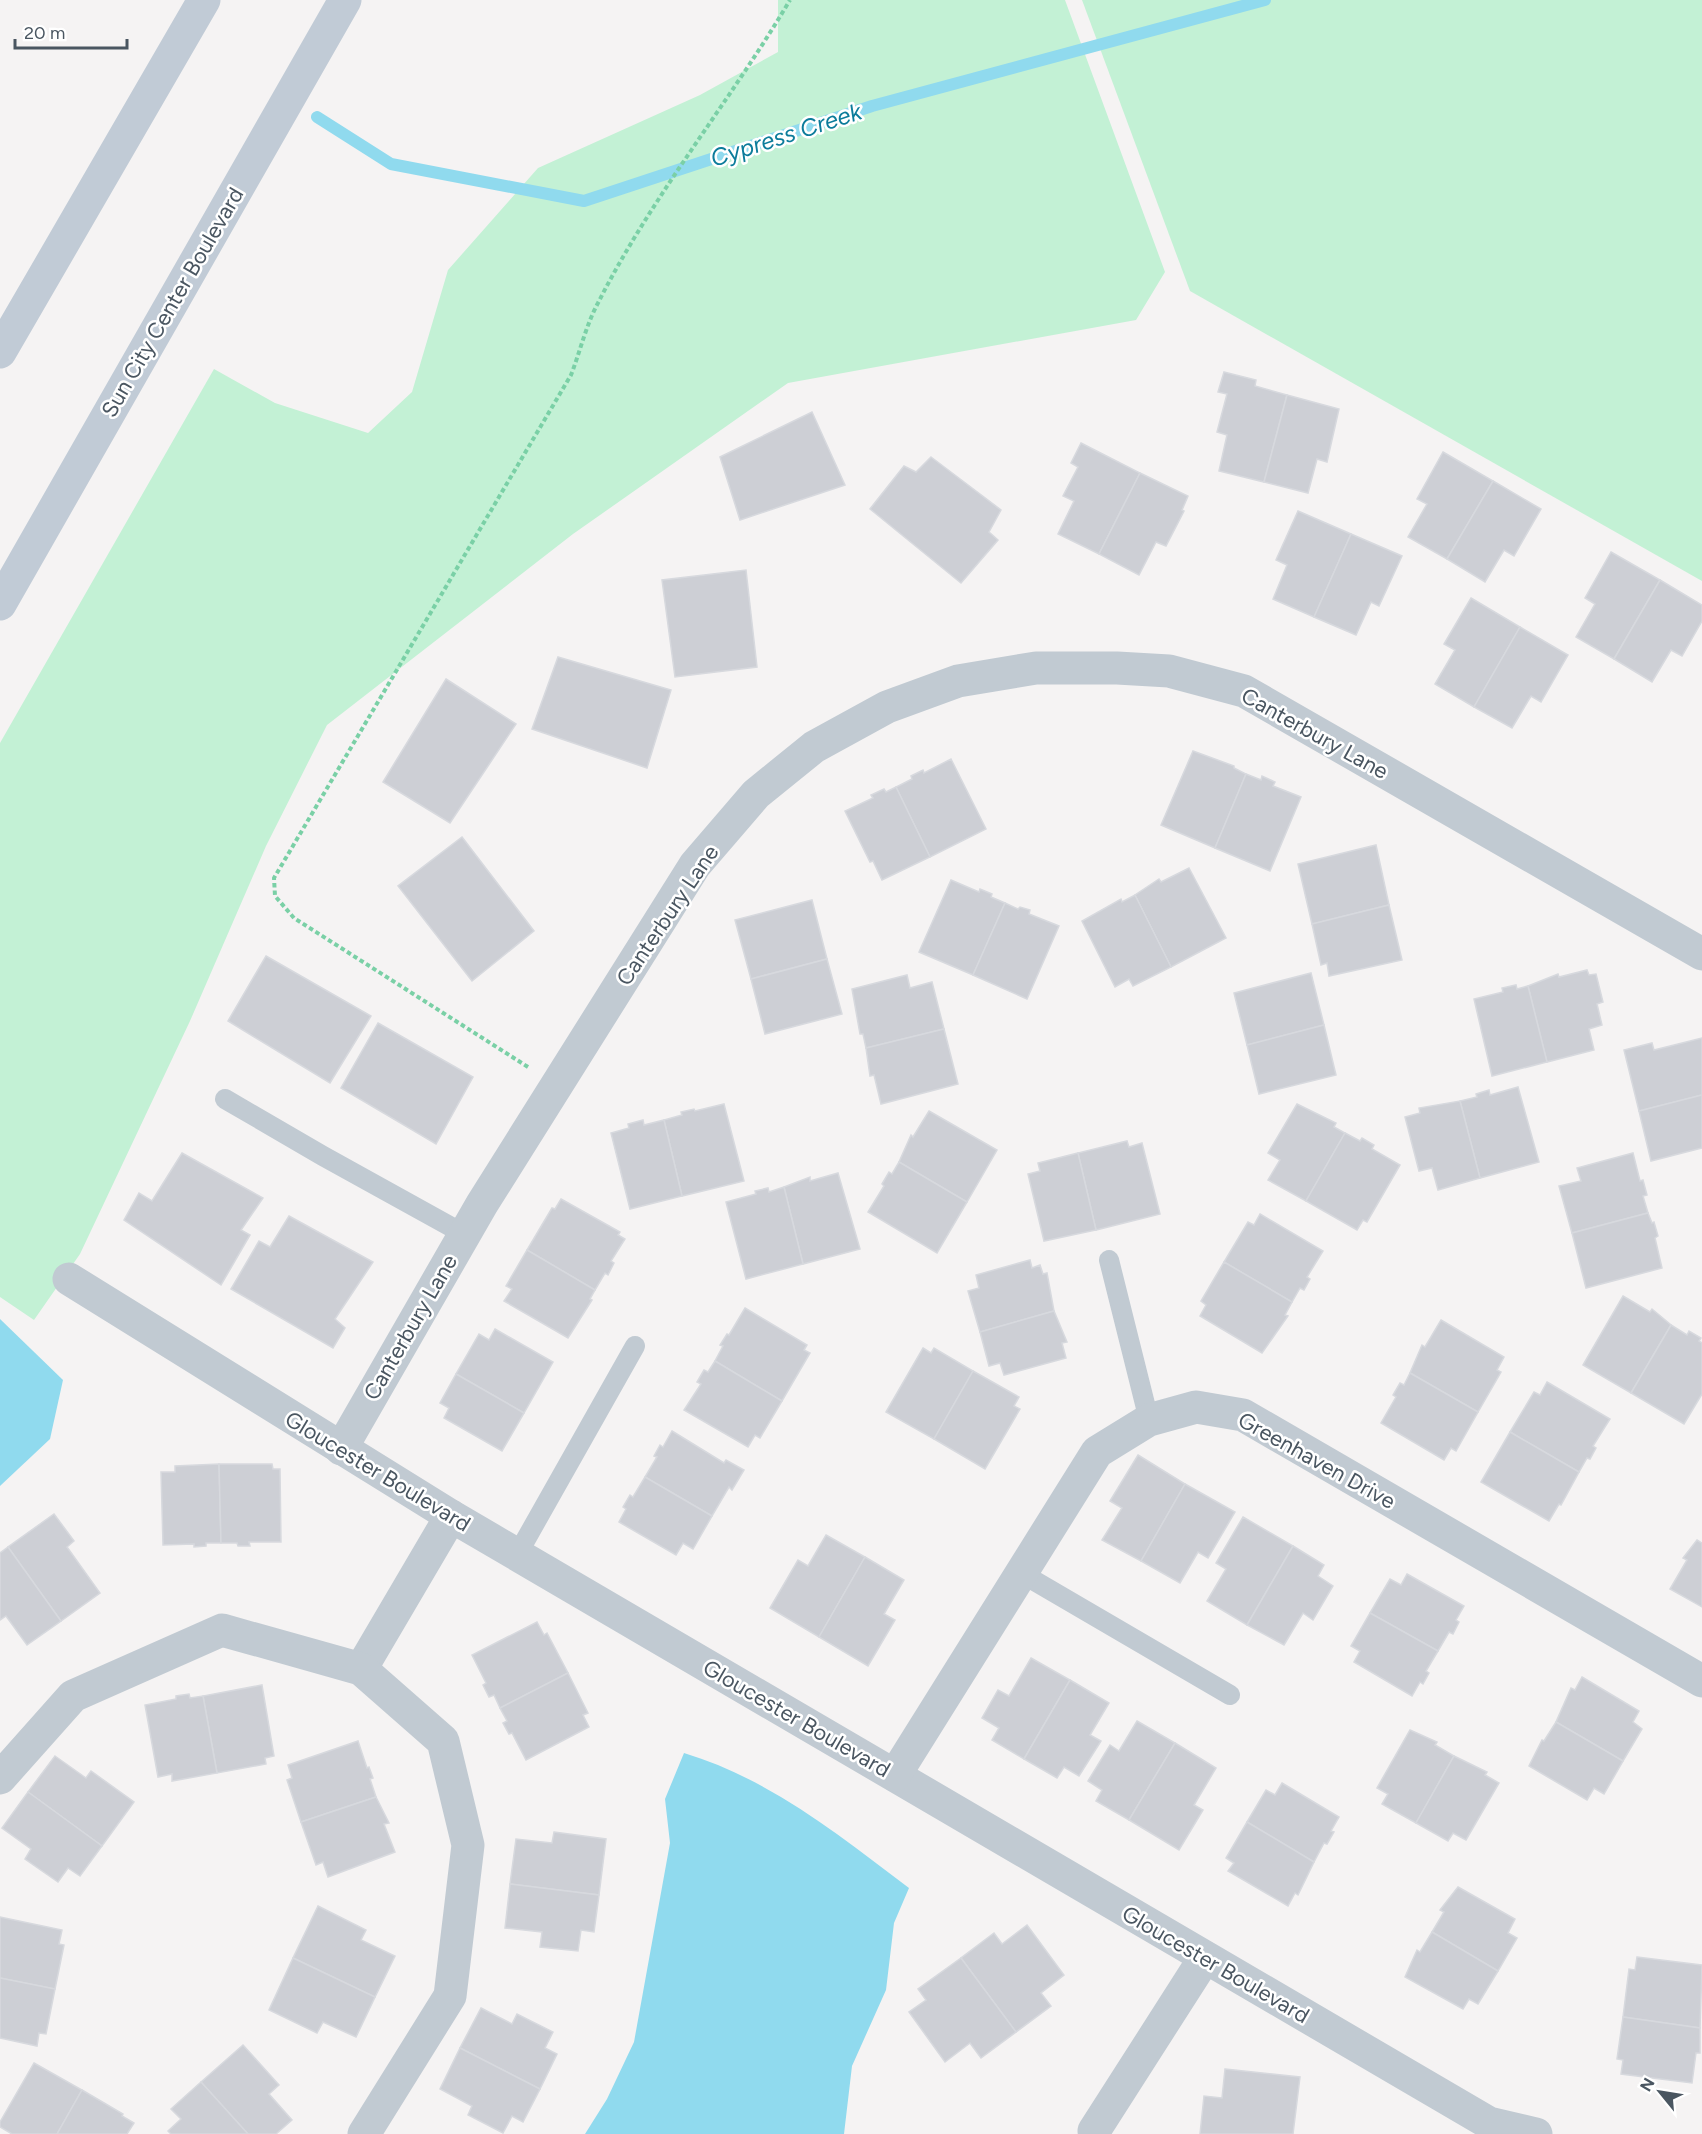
<svg xmlns="http://www.w3.org/2000/svg" width="1702" height="2134" font-family="Figtree,sans-serif">
<style>
.green{fill:#c3f1d5}
.water{fill:#90daee}
.lines{fill:none;stroke-linecap:round;stroke-linejoin:round}
.stream{stroke:#90daee;stroke-width:12}
.building{fill:#cdcfd5;stroke:#d7d9de;stroke-width:1.5}
.path{stroke:#7ad0a6;stroke-width:4;stroke-dasharray:4.5 3;stroke-linecap:butt}
.service{stroke:#c1cad2;stroke-width:20}
.minor{stroke:#c1cad2;stroke-width:33}
.secondary{stroke:#c1cbd6;stroke-width:33}
.labels{text-anchor:middle;stroke-width:5;stroke-linejoin:round;paint-order:stroke}
.street-label{font-size:22px;fill:#4a5661;stroke:#fff}
.water-label{font-size:24px;font-style:italic;fill:#0c7c9b;stroke:#fff}
</style>
<rect width="100%" height="100%" fill="#f5f3f3"/>
<g class="green">
<polygon points="778,0 1065,0 1165,272 1136,320 788,383 573,534 327,725 266,846 190,1021 80,1254 34,1320 0,1297 0,743 214,369 275,403 368,433 412,392 448,270 538,168 700,95 778,52"/>
<polygon points="1082,0 1702,0 1702,581 1190,291"/>
</g>
<g class="water">
<polygon points="0,1319 63,1380 50,1439 0,1486"/>
<path d="M684 1753C770 1779 839 1835 909 1888L894 1923 886 1990 852 2066 844 2134H585L607 2099 634 2042 670 1843 665 1799Z"/>
</g>
<g class="lines">
<polyline class="stream" points="317,117 391,164 584,201 872,106 1265,0"/>
</g>
<g class="building">
<polygon points="1224,372 1256,380 1255,386 1287,395 1264,482 1219,471 1227,435 1217,432 1227,394 1218,392"/>
<polygon points="1287,395 1339,409 1327,462 1317,459 1308,493 1264,482"/>
<polygon points="812,412 845,485 740,520 720,457"/>
<polygon points="1081,443 1140,473 1099,554 1058,534 1074,501 1063,496 1078,467 1071,463"/>
<polygon points="1443,452 1493,481 1447,559 1408,537 1427,504 1417,499"/>
<polygon points="931,457 1001,510 989,532 998,540 961,583 870,509 904,466 916,472"/>
<polygon points="1140,473 1188,496 1182,510 1184,511 1166,546 1156,542 1139,575 1099,554"/>
<polygon points="1493,481 1541,509 1514,556 1504,550 1485,582 1447,559"/>
<polygon points="1298,511 1351,534 1314,617 1273,599 1287,565 1276,560"/>
<polygon points="1351,534 1402,556 1379,606 1371,602 1356,635 1314,617"/>
<polygon points="1611,552 1660,580 1614,659 1576,637 1595,604 1585,598"/>
<polygon points="746,570 757,667 675,677 662,580"/>
<polygon points="1660,580 1702,605 1702,621 1682,656 1671,650 1652,682 1614,659"/>
<polygon points="1471,598 1520,627 1474,707 1435,684 1455,650 1444,644"/>
<polygon points="1520,627 1568,655 1541,702 1531,696 1512,728 1474,707"/>
<polygon points="558,657 671,690 647,768 532,729"/>
<polygon points="446,679 516,724 450,823 383,782"/>
<polygon points="1193,751 1234,766 1234,768 1246,774 1215,848 1161,825"/>
<polygon points="951,759 986,829 930,857 896,787 912,779 911,776 923,770 924,773"/>
<polygon points="1246,774 1261,780 1262,776 1275,782 1273,786 1301,797 1270,871 1215,848"/>
<polygon points="896,787 930,857 882,880 873,861 870,862 845,811 873,798 871,795 884,789 886,792"/>
<polygon points="462,837 534,931 472,981 398,886"/>
<polygon points="1376,845 1389,905 1312,924 1298,864"/>
<polygon points="1189,868 1226,938 1171,967 1135,895 1159,879 1161,882"/>
<polygon points="951,880 979,892 980,889 992,894 991,897 1005,903 973,975 919,952"/>
<polygon points="1135,895 1171,967 1133,986 1129,979 1115,987 1082,921 1121,899 1122,902"/>
<polygon points="812,900 827,959 751,979 735,920"/>
<polygon points="1005,903 1018,909 1020,907 1030,910 1029,914 1059,926 1027,999 973,975"/>
<polygon points="1389,905 1402,960 1329,976 1327,963 1321,965 1312,924"/>
<polygon points="266,956 371,1016 330,1083 228,1021"/>
<polygon points="827,959 842,1014 765,1034 751,979"/>
<polygon points="1587,970 1589,975 1596,974 1603,1002 1597,1004 1602,1025 1589,1029 1594,1050 1547,1062 1528,986 1558,974 1559,977"/>
<polygon points="1311,973 1324,1025 1247,1045 1234,993"/>
<polygon points="907,975 910,988 932,982 944,1029 866,1048 863,1034 860,1034 852,989"/>
<polygon points="1516,985 1517,989 1528,986 1547,1062 1492,1076 1474,999 1503,992 1502,988"/>
<polygon points="378,1023 473,1077 436,1144 341,1088"/>
<polygon points="1324,1025 1336,1075 1259,1094 1247,1045"/>
<polygon points="944,1029 958,1084 881,1104 874,1075 870,1076 866,1048"/>
<polygon points="1702,1038 1702,1095 1639,1111 1624,1050 1652,1043 1654,1050"/>
<polygon points="1518,1087 1539,1162 1480,1178 1460,1101 1477,1097 1476,1094 1489,1090 1490,1095"/>
<polygon points="1702,1095 1702,1148 1651,1161 1639,1111"/>
<polygon points="1460,1101 1480,1178 1438,1190 1432,1168 1419,1171 1405,1117 1420,1113 1419,1108"/>
<polygon points="724,1104 744,1181 682,1196 664,1120 682,1115 681,1112 694,1109 695,1111"/>
<polygon points="1297,1104 1336,1123 1334,1127 1345,1133 1306,1201 1268,1180 1280,1160 1268,1153"/>
<polygon points="929,1111 997,1150 967,1202 899,1162 911,1135 913,1137"/>
<polygon points="643,1120 644,1125 664,1120 682,1196 630,1209 611,1133 629,1128 628,1124"/>
<polygon points="1345,1133 1360,1141 1362,1138 1374,1145 1372,1149 1400,1165 1367,1222 1363,1220 1357,1230 1306,1201"/>
<polygon points="1127,1141 1129,1147 1142,1143 1160,1214 1096,1230 1078,1153"/>
<polygon points="182,1153 263,1198 241,1230 250,1235 221,1285 124,1220 139,1193 152,1201"/>
<polygon points="1078,1153 1096,1230 1044,1241 1028,1174 1040,1171 1038,1163"/>
<polygon points="1633,1153 1640,1181 1643,1180 1647,1195 1643,1196 1648,1213 1572,1233 1559,1186 1581,1181 1577,1168"/>
<polygon points="899,1162 967,1202 937,1253 868,1212 884,1186 882,1184 889,1172 892,1174"/>
<polygon points="838,1173 860,1249 803,1264 784,1187 810,1177 810,1181"/>
<polygon points="784,1187 803,1264 746,1279 726,1202 756,1194 755,1191 768,1188 769,1192"/>
<polygon points="561,1199 620,1232 618,1235 625,1239 611,1261 614,1263 608,1275 605,1273 595,1290 527,1250 552,1208 555,1209"/>
<polygon points="1648,1213 1652,1223 1654,1222 1658,1236 1655,1238 1662,1268 1586,1288 1572,1233"/>
<polygon points="1260,1214 1323,1251 1307,1277 1310,1279 1304,1290 1300,1288 1292,1302 1224,1262 1248,1222 1254,1225"/>
<polygon points="289,1216 373,1262 335,1319 345,1328 333,1348 231,1289 259,1241 270,1247"/>
<polygon points="527,1250 595,1290 590,1299 592,1300 568,1338 504,1301 512,1289 506,1286"/>
<polygon points="1030,1260 1032,1268 1040,1265 1043,1274 1047,1273 1054,1311 980,1332 968,1291 979,1288 976,1275"/>
<polygon points="1224,1262 1292,1302 1285,1315 1288,1316 1262,1353 1200,1316 1206,1305 1201,1301"/>
<polygon points="1623,1296 1650,1312 1652,1309 1671,1325 1631,1393 1583,1365"/>
<polygon points="745,1308 807,1345 804,1350 810,1353 782,1401 715,1361 723,1346 720,1345 727,1334 729,1335"/>
<polygon points="1054,1311 1067,1342 1062,1343 1066,1358 1004,1375 1000,1363 989,1366 980,1332"/>
<polygon points="1441,1320 1504,1357 1497,1370 1501,1372 1478,1412 1410,1373 1422,1345 1425,1347"/>
<polygon points="1671,1325 1687,1335 1689,1331 1701,1338 1699,1341 1702,1343 1702,1394 1684,1424 1631,1393"/>
<polygon points="495,1329 553,1362 524,1413 456,1374 479,1334 489,1340"/>
<polygon points="923,1348 931,1353 934,1348 973,1371 934,1439 886,1412"/>
<polygon points="715,1361 782,1401 760,1438 755,1435 748,1447 684,1410 701,1384 697,1382 704,1370 708,1372"/>
<polygon points="973,1371 1019,1397 1014,1406 1020,1409 985,1469 934,1439"/>
<polygon points="1410,1373 1478,1412 1456,1451 1451,1448 1444,1460 1381,1423 1396,1397 1393,1395 1400,1383 1404,1385"/>
<polygon points="456,1374 524,1413 502,1451 444,1418 449,1408 440,1403"/>
<polygon points="1547,1382 1610,1419 1593,1446 1596,1448 1590,1459 1587,1458 1579,1472 1510,1432 1534,1392 1540,1395"/>
<polygon points="672,1431 724,1463 726,1460 744,1470 732,1490 729,1487 712,1516 645,1477 657,1457 654,1456 660,1445 663,1447"/>
<polygon points="1510,1432 1579,1472 1561,1505 1559,1504 1549,1521 1481,1482"/>
<polygon points="1138,1455 1185,1484 1141,1561 1102,1540 1122,1508 1110,1501"/>
<polygon points="219,1464 221,1543 206,1543 206,1546 194,1547 194,1544 163,1545 161,1472 175,1472 175,1466"/>
<polygon points="219,1464 272,1464 273,1469 280,1469 281,1542 249,1542 250,1546 238,1546 237,1543 221,1543"/>
<polygon points="645,1477 712,1516 693,1549 683,1543 676,1555 619,1522 626,1509 623,1507 630,1495 633,1497"/>
<polygon points="1185,1484 1235,1512 1208,1558 1198,1552 1180,1583 1141,1561"/>
<polygon points="54,1514 74,1541 67,1547 100,1593 61,1621 8,1547"/>
<polygon points="1243,1517 1293,1546 1247,1625 1207,1601 1226,1569 1216,1563"/>
<polygon points="826,1535 865,1557 819,1637 770,1608 798,1560 808,1566"/>
<polygon points="1697,1540 1702,1543 1702,1607 1670,1589 1687,1560 1683,1558"/>
<polygon points="1293,1546 1324,1565 1318,1576 1333,1586 1313,1620 1303,1613 1284,1645 1247,1625"/>
<polygon points="8,1547 61,1621 27,1645 6,1616 0,1620 0,1553"/>
<polygon points="865,1557 904,1580 884,1614 895,1620 868,1666 819,1637"/>
<polygon points="1407,1574 1464,1606 1456,1620 1459,1622 1453,1634 1449,1632 1438,1651 1370,1613 1390,1579 1401,1585"/>
<polygon points="1370,1613 1438,1651 1426,1671 1429,1673 1423,1684 1420,1682 1412,1696 1354,1662 1360,1651 1351,1646"/>
<polygon points="537,1622 544,1635 547,1633 568,1673 500,1708 494,1695 489,1697 483,1685 486,1683 472,1655"/>
<polygon points="1031,1658 1070,1680 1024,1759 992,1740 999,1728 982,1718 998,1690 1009,1696"/>
<polygon points="568,1673 588,1713 583,1715 589,1727 526,1760 512,1733 509,1734 503,1723 507,1721 500,1708"/>
<polygon points="1582,1677 1639,1711 1633,1722 1642,1729 1623,1761 1556,1722 1571,1688 1575,1690"/>
<polygon points="1070,1680 1109,1703 1090,1735 1101,1741 1079,1776 1064,1767 1057,1778 1024,1759"/>
<polygon points="262,1685 274,1756 265,1758 266,1764 217,1773 203,1696"/>
<polygon points="189,1694 190,1698 203,1696 217,1773 172,1781 172,1774 158,1777 145,1705 176,1699 176,1696"/>
<polygon points="1137,1721 1175,1743 1129,1820 1096,1801 1102,1790 1088,1781 1110,1745 1119,1751"/>
<polygon points="1556,1722 1623,1761 1604,1794 1594,1788 1587,1800 1529,1766 1542,1740 1544,1741"/>
<polygon points="1410,1730 1437,1742 1435,1745 1454,1756 1416,1823 1382,1804 1388,1794 1377,1788"/>
<polygon points="358,1741 367,1768 369,1767 373,1778 370,1779 376,1797 301,1822 287,1780 292,1778 288,1765"/>
<polygon points="1175,1743 1216,1768 1194,1805 1203,1810 1179,1850 1129,1820"/>
<polygon points="55,1756 86,1778 91,1771 134,1802 102,1846 28,1792"/>
<polygon points="1454,1756 1487,1772 1485,1775 1499,1783 1466,1840 1453,1833 1448,1841 1416,1823"/>
<polygon points="1282,1783 1339,1817 1331,1831 1334,1832 1327,1844 1324,1843 1314,1862 1247,1822 1266,1790 1275,1795"/>
<polygon points="28,1792 102,1846 80,1876 68,1868 58,1882 25,1859 31,1849 2,1828"/>
<polygon points="376,1797 389,1823 384,1824 395,1852 328,1877 323,1862 316,1865 301,1822"/>
<polygon points="1247,1822 1314,1862 1298,1895 1295,1893 1288,1906 1228,1871 1234,1863 1226,1858"/>
<polygon points="554,1832 606,1839 599,1895 510,1884 516,1839 552,1843"/>
<polygon points="510,1884 599,1895 594,1932 581,1930 578,1951 540,1947 542,1932 505,1928"/>
<polygon points="1458,1887 1515,1919 1508,1933 1517,1938 1498,1971 1432,1932 1444,1912 1440,1910"/>
<polygon points="318,1906 366,1930 361,1940 395,1956 375,1997 293,1958"/>
<polygon points="0,1917 62,1930 59,1944 64,1945 55,1989 0,1978"/>
<polygon points="1027,1925 1064,1975 1041,1993 1051,2006 1016,2032 961,1958 994,1933 1002,1944"/>
<polygon points="1432,1932 1498,1971 1478,2004 1469,1999 1463,2009 1405,1977 1417,1950 1420,1952"/>
<polygon points="1637,1957 1702,1965 1700,2028 1623,2017 1629,1969 1635,1970"/>
<polygon points="293,1958 375,1997 356,2037 323,2022 317,2033 269,2010"/>
<polygon points="961,1958 1016,2032 981,2058 970,2043 945,2062 909,2012 926,2000 918,1989"/>
<polygon points="0,1978 55,1989 46,2034 39,2033 37,2046 0,2038"/>
<polygon points="481,2008 512,2024 517,2014 553,2032 545,2048 557,2054 540,2089 460,2048"/>
<polygon points="1623,2017 1700,2028 1700,2053 1696,2053 1692,2083 1621,2074 1623,2060 1617,2059"/>
<polygon points="243,2045 279,2085 269,2094 292,2120 276,2134 248,2134 201,2082"/>
<polygon points="460,2048 540,2089 523,2122 512,2116 503,2133 468,2115 472,2106 440,2089"/>
<polygon points="34,2063 82,2090 57,2134 12,2134 0,2127 0,2122"/>
<polygon points="1225,2069 1300,2077 1293,2134 1200,2134 1204,2096 1222,2098"/>
<polygon points="201,2082 248,2134 171,2134 168,2131 181,2119 171,2109"/>
<polygon points="82,2090 123,2114 122,2116 134,2123 127,2134 57,2134"/>
</g>
<g class="lines">
<path class="path" d="M528 1067 294 918 275 896 274 878 571 375C580 352 586 325 598 303 652 196 729 103 790 0"/>
<g class="service">
<polyline points="225,1099 323,1156 464,1234"/>
<polyline points="1109,1260 1149,1420"/>
<polyline points="517,1555 635,1346"/>
<polyline points="1021,1573 1230,1695"/>
</g>
<g class="minor">
<polyline points="69,1279 451,1516 1489,2123 1536,2134"/>
<polyline points="341,1449 482,1204 695,865 756,794 814,747 887,707 958,681 1036,668 1117,668 1169,671 1244,691 1702,954"/>
<polyline points="361,1669 451,1516"/>
<polyline points="895,1775 1097,1452 1149,1420 1196,1407 1243,1415 1702,1681"/>
<polyline points="0,1778 73,1696 222,1630 361,1669 443,1741 468,1845 450,1996 364,2134"/>
<polyline points="1094,2131 1204,1959"/>
</g>
<g class="secondary">
<polyline points="0,352 204,0"/>
<polyline points="0,604 345,0"/>
</g>
</g>
<g class="labels">
<g class="street-label">
<text transform="translate(172 302) rotate(-60)" y="8">Sun City Center Boulevard</text>
<text transform="translate(1315 733) rotate(29)" y="8">Canterbury Lane</text>
<text transform="translate(667 915) rotate(-56)" y="8">Canterbury Lane</text>
<text transform="translate(410 1327) rotate(-60)" y="8">Canterbury Lane</text>
<text transform="translate(1317 1460) rotate(29)" y="8">Greenhaven Drive</text>
<text transform="translate(378 1471) rotate(31)" y="8">Gloucester Boulevard</text>
<text transform="translate(797 1718) rotate(30)" y="8">Gloucester Boulevard</text>
<text transform="translate(1216 1964) rotate(30)" y="8">Gloucester Boulevard</text>
</g>
<g class="water-label">
<text transform="translate(786 135) rotate(-18)" y="8">Cypress Creek</text>
</g>
</g>
<g transform="translate(1660 2092) rotate(300)" stroke="#ffffff" stroke-width="4.5" paint-order="stroke">
<path d="M0-4.5L10 22L0 15L-10 22Z" fill="#4a5661"/>
<text y="-9" font-size="16" font-weight="bold" text-anchor="middle" fill="#4a5661">N</text>
</g>
<path d="M15 39v9h112v-9" fill="none" stroke="#4a5661" stroke-width="3"/>
<text x="24" y="39" font-size="18" fill="#4a5661" stroke="#ffffff" stroke-width="4.5" paint-order="stroke">20 m</text>
</svg>
